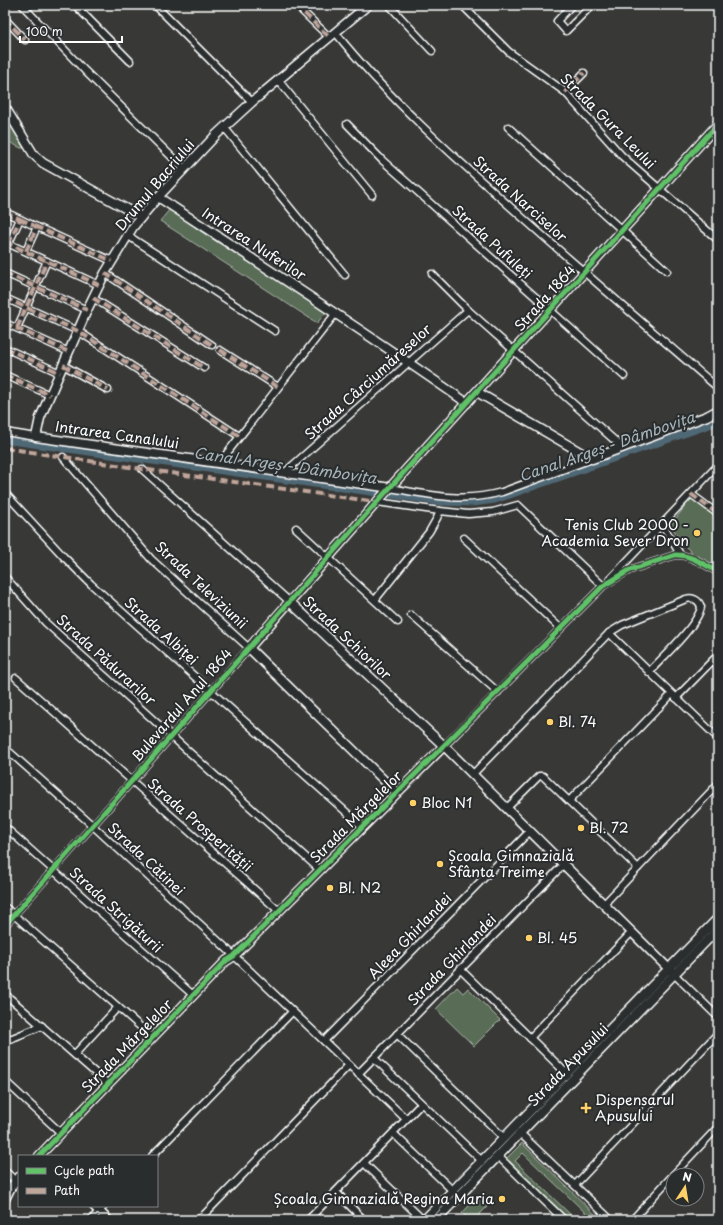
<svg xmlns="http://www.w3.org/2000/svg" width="723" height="1225" font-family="'Playpen Sans',sans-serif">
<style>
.green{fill:#596c56;stroke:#acb6aa}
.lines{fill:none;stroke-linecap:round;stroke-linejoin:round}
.canal{stroke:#4f6874;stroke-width:7}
.street-casing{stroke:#fff;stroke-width:9}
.secondary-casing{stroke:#fff;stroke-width:11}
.street{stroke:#2a2d2e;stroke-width:6}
.secondary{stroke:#2a2d2e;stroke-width:8}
.quiet{stroke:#c0a59a;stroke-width:4;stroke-dasharray:8 4;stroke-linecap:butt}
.cycleway-casing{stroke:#2a2d2e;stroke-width:8}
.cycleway{stroke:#61c268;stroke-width:5}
.poi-dot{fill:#ffd166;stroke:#2a2d2e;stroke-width:1.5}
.labels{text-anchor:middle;stroke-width:4;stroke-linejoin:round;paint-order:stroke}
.street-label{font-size:14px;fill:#fff;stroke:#2a2d2e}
.poi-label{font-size:14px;fill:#fff;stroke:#2a2d2e;text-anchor:start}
.water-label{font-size:15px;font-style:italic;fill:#a7b4ba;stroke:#2a2d2e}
</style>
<rect width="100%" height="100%" fill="#383836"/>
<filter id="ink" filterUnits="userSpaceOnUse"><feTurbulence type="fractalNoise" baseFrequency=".025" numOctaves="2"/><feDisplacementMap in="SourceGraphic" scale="8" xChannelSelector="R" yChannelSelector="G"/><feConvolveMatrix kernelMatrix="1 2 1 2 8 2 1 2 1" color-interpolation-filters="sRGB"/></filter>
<g filter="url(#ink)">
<g class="green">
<polygon points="5,114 24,148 21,148 5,140"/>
<polygon points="170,209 328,310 317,323 160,221"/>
<polygon points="692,497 718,515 718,567 694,555 681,542 671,525"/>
<polygon points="457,987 463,993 468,988 500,1020 474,1046 436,1009"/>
<polygon points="522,1143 528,1149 601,1220 593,1220 523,1153 515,1161 576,1220 570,1220 506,1159"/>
<polygon points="477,1198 487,1207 474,1220 470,1220 462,1213"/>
</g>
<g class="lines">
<polyline class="canal" points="5,440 441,502 472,503 495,500 718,422"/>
<g class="street-casing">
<g id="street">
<polyline points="22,5 85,71 184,169"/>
<polyline points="75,5 130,61"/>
<polyline points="155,5 252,102"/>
<polyline points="296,5 329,37"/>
<polyline points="389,5 432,51"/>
<polyline points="462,5 509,52 565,92 622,156 718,240"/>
<polyline points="572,5 557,21 566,31 592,5"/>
<polyline points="5,19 25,40"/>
<path d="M335 32C387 97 452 155 515 211 582 271 650 329 718 388"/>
<polyline points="278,80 372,195"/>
<polyline points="565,92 584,73"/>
<polyline points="347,124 382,160 624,376"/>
<polyline points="224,127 345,275"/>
<polyline points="508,127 667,271"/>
<polyline points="5,212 20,219 9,243"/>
<polyline points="20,219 37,227"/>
<polyline points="127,235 275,331"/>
<polyline points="5,242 99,285"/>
<polyline points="26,251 37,227 112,261"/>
<polyline points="5,273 87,310"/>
<polyline points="105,273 212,345"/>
<polyline points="432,274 468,310 622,447"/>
<polyline points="5,298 78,331 239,436"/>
<polyline points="93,298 204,368"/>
<polyline points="5,323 69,352"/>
<polyline points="17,328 47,261"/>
<polyline points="5,348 60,373"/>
<polyline points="220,350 278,387"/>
<polyline points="63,365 108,390"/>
<polyline points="5,375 50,395"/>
<polyline points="5,432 36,437"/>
<polyline points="225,464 225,457 227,453 336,313"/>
<polyline points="142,469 290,602"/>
<polyline points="284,473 468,310"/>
<path d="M391 488C430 495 462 503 502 492L592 459"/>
<polyline points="5,493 64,557 91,584 363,827"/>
<polyline points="691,494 718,514"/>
<polyline points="377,502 440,511 468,514 493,512 518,505 603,586"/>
<polyline points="662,524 680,554"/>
<polyline points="296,528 398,622"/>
<polyline points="464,538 560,628"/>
<polyline points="5,577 46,623 320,870"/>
<polyline points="610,579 718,465"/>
<polyline points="375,600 429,532 437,518 440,511"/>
<polyline points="411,615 498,692"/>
<polyline points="609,633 718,738"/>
<polyline points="16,678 132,781 279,911"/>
<polyline points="676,698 718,655"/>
<path d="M444 746 603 586 630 570 675 555C690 554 705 565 718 572"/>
<polyline points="5,748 92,825 226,948 406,1119"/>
<path d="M473 774 609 633 622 625 686 599C693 597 699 600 701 607 698 625 662 658 649 672"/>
<polyline points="569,801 672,694"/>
<polyline points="507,808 539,776 543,776 638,868"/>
<polyline points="5,827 193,995"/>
<polyline points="604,904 718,784"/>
<polyline points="5,907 152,1037"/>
<polyline points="5,925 249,648 151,559 63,457"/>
<polyline points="460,969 567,1074"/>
<polyline points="674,974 718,1017"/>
<polyline points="5,994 108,1084"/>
<polyline points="397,1034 504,1138"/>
<polyline points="530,1038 632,932"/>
<polyline points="5,1041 42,1026"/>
<polyline points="324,1041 530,831"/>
<polyline points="75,1054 118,1007"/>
<polyline points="374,1058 482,1161"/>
<polyline points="358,1074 564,864"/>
<polyline points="5,1081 61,1133"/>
<polyline points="393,1133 453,1191"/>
<polyline points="520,1133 611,1220"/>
<polyline points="152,1156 292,1012"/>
<polyline points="498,1156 564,1220"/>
<polyline points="364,1163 423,1220"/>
<polyline points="5,1171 16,1181"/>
<polyline points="673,1175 718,1127"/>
<polyline points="575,1185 718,1033"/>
<polyline points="336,1192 364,1220"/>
<polyline points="91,1220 104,1206"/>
<polyline points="199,1220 349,1065"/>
<polyline points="308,1220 421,1104"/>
<polyline points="632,1220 673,1175"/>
<polyline points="717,1220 718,1219"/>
</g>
</g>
<g class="secondary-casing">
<g id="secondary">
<polyline points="368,5 252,102 217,134 158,197 133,227 105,273 87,310 40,418 36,437 391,488"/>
<polyline points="5,107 34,155 43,163 141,217"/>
<path d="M158 197C262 265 366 332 467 403"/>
<polyline points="477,392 592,459 707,416 718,410"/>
<polyline points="290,602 444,746 674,974"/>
<polyline points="397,793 249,648 377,502 718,124"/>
<polyline points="39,1156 226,961 234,956 444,746"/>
<polyline points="5,1199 11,1187 19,1177"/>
<polyline points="94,1206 108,1220"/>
<polyline points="424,1220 718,918"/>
<polyline points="436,1220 718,929"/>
</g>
</g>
<use href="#street" class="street"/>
<use href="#secondary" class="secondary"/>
<g class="quiet">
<polyline points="296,5 329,37"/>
<polyline points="5,19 25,40"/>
<polyline points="565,92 584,73"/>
<polyline points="5,212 20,219 9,243"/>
<polyline points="20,219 37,227"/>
<polyline points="5,242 99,285"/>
<polyline points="26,251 37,227 112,261"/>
<polyline points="5,273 87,310"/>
<polyline points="105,273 212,345"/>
<polyline points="5,298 78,331 239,436"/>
<polyline points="93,298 204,368"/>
<polyline points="5,323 69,352"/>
<polyline points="17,328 47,261"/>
<polyline points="5,348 60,373"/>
<polyline points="220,350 278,387"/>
<polyline points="63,365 108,390"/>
<polyline points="5,375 50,395"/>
<polyline points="5,448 142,469 377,502"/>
<polyline points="691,494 718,514"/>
</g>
<g class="cycleway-casing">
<g id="cycleway">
<polyline points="5,925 377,502 718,124"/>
<path d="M39 1156 226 961 234 956 603 586 630 570 675 555C690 554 705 565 718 572"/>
</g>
</g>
<use href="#cycleway" class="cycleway"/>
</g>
</g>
<g class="poi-dot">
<circle cx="697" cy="533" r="4"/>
<circle cx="550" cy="722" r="4"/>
<circle cx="413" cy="803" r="4"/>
<circle cx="581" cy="828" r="4"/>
<circle cx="440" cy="864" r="4"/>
<circle cx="330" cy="888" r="4"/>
<circle cx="529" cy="938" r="4"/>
<path d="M584 1102h4v4h4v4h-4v4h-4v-4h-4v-4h4z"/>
<circle cx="502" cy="1199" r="4"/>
</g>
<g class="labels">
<g class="street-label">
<text transform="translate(608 121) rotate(45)" y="5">Strada Gura Leului</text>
<text transform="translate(155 185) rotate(-50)" y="5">Drumul Bacriului</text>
<text transform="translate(520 199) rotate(42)" y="5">Strada Narciselor</text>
<text transform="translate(492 242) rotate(42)" y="5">Strada Pufuleți</text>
<text transform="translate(254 244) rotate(33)" y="5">Intrarea Nuferilor</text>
<text transform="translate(545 298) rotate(-48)" y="5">Strada 1864</text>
<text transform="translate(368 382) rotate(-42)" y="5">Strada Cârciumăreselor</text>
<text transform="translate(117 435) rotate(8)" y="5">Intrarea Canalului</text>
<text transform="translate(201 585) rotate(43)" y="5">Strada Televiziunii</text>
<text transform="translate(161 631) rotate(42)" y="5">Strada Albiței</text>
<text transform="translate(347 638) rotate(43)" y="5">Strada Schiorilor</text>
<text transform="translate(106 660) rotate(42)" y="5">Strada Pădurarilor</text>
<text transform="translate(182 705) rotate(-49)" y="5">Bulevardul Anul 1864</text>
<text transform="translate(356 817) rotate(-45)" y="5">Strada Mărgelelor</text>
<text transform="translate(200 825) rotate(41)" y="5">Strada Prosperității</text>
<text transform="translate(146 859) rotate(43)" y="5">Strada Cătinei</text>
<text transform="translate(116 910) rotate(42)" y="5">Strada Strigăturii</text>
<text transform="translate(410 936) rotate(-46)" y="5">Aleea Ghirlandei</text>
<text transform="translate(452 960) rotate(-46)" y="5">Strada Ghirlandei</text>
<text transform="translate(127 1046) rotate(-46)" y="5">Strada Mărgelelor</text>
<text transform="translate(568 1065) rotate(-46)" y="5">Strada Apusului</text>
</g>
<g class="poi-label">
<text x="689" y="530" text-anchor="end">Tenis Club 2000 -<tspan x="689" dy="16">Academia Sever Dron</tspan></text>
<text x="558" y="727">Bl. 74</text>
<text x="421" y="808">Bloc N1</text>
<text x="589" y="833">Bl. 72</text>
<text x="448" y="861">Școala Gimnazială<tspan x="448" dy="16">Sfânta Treime</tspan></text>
<text x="338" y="893">Bl. N2</text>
<text x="537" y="943">Bl. 45</text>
<text x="595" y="1105">Dispensarul<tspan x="595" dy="16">Apusului</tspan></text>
<text x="494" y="1204" text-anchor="end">Școala Gimnazială Regina Maria</text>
</g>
<g class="water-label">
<text transform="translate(607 447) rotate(-19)" y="5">Canal Argeș - Dâmbovița</text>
<text transform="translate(285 466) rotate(8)" y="5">Canal Argeș - Dâmbovița</text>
</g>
</g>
<rect width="723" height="1225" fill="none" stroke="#2a2d2e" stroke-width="20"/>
<rect x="10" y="10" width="703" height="1205" fill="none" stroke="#fff" stroke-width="1.5" filter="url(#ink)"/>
<rect x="18" y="1155" width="140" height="52" fill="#2a2d2e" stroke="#7f8182"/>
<rect x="26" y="1168" width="20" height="6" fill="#61c268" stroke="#7f8182"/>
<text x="54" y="1175" font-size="12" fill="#ffffff">Cycle path</text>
<rect x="26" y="1188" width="20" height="6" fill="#c0a59a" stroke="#7f8182"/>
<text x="54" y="1195" font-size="12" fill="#ffffff">Path</text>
<g transform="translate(685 1187) rotate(12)"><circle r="19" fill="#2a2d2e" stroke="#7f8182"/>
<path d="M0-3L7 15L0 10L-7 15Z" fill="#ffd166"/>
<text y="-6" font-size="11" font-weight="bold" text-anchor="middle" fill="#ffffff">N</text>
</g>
<path d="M20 36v6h102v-6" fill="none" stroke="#ffffff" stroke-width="2"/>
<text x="26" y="36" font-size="12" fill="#ffffff" stroke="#2a2d2e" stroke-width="3" paint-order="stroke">100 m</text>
</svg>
